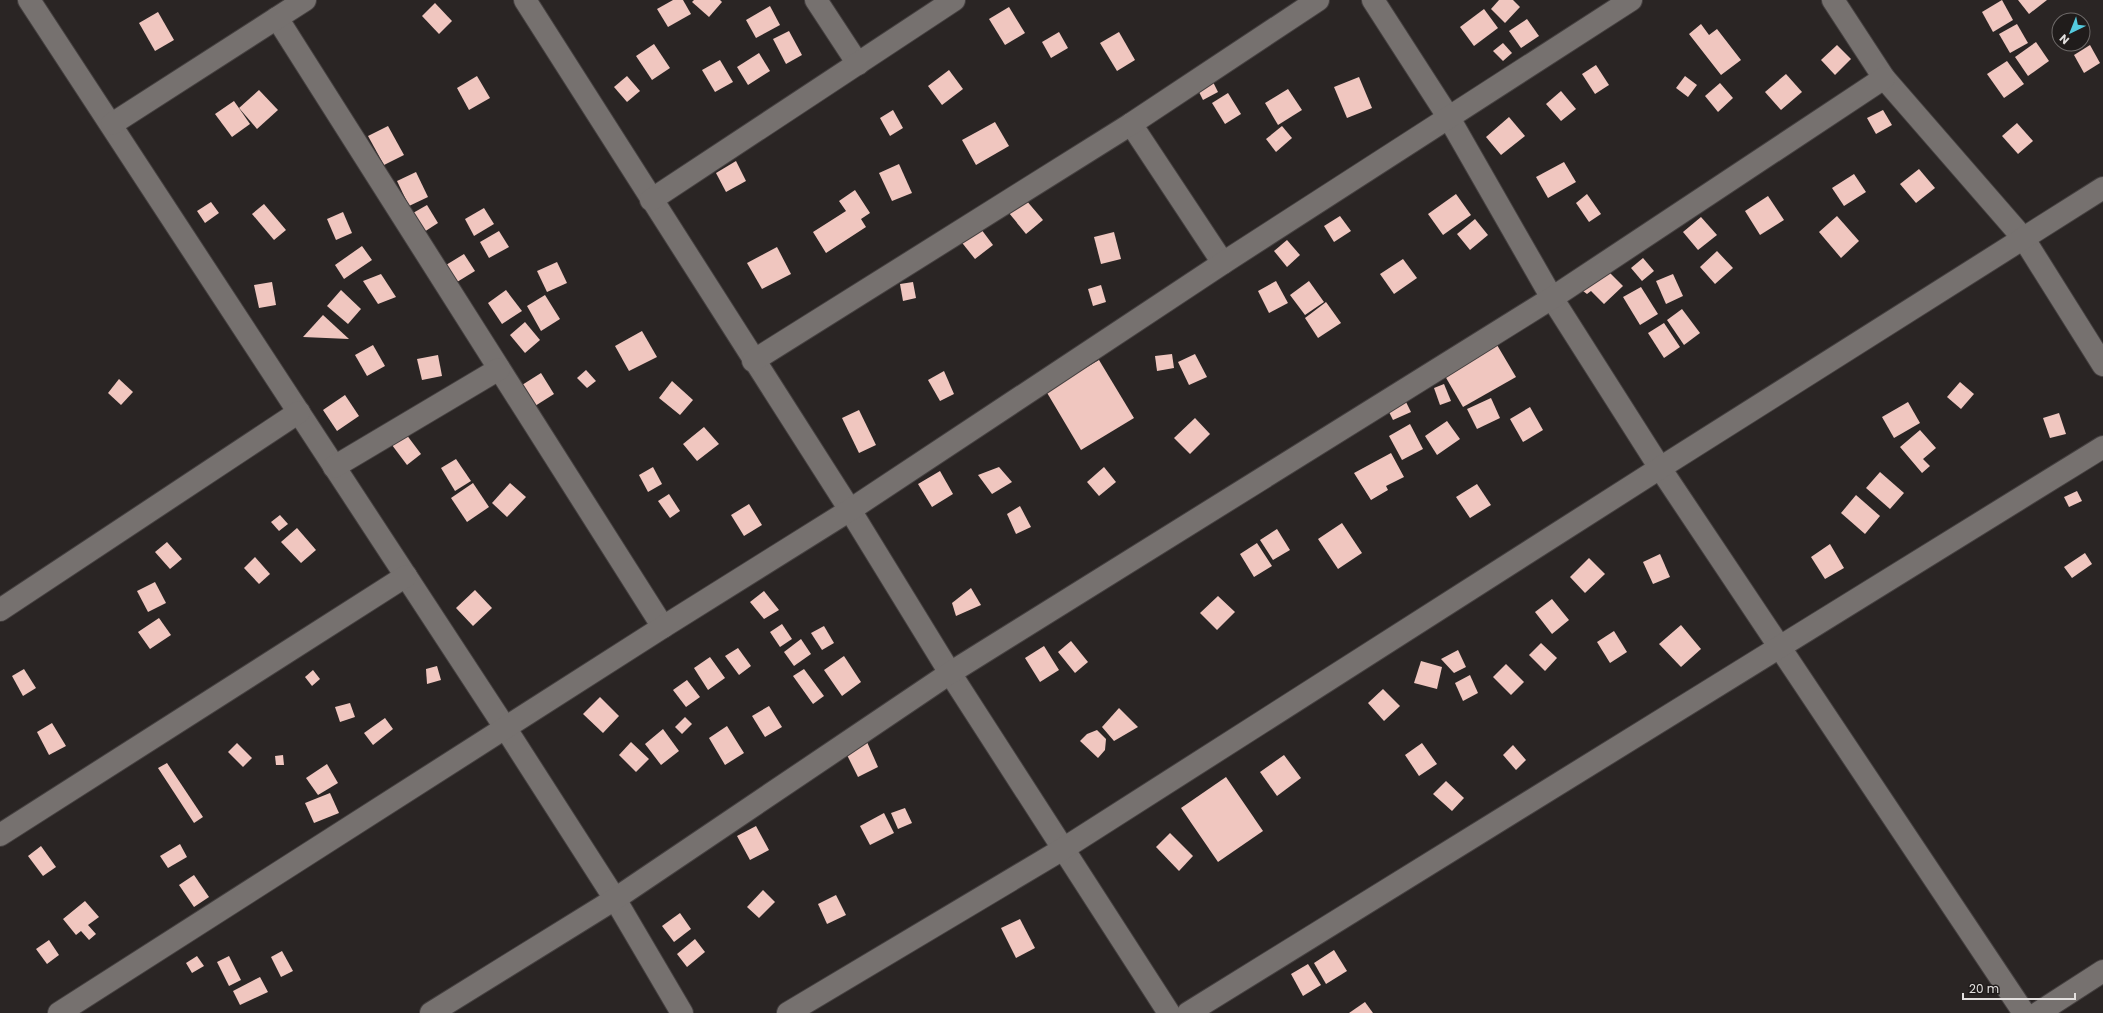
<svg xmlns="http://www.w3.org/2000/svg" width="2103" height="1013" font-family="Poppins,sans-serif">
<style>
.building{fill:#f0c6bf}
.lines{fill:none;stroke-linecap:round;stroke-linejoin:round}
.minor-casing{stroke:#454040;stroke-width:24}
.minor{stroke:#76716f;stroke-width:22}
</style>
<rect width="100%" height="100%" fill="#2a2524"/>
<g class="building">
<polygon points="673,0 683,0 691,14 668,27 657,9"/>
<polygon points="694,0 720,0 722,2 709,17 692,2"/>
<polygon points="1499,0 1513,0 1520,7 1505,23 1491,9"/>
<polygon points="2002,0 2013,20 1993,32 1982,12"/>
<polygon points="2018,0 2047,0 2029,14"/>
<polygon points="435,3 452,21 439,34 422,16"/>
<polygon points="770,6 780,25 756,38 746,20"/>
<polygon points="1009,7 1025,33 1005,45 989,19"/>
<polygon points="1484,9 1498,28 1474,46 1460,27"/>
<polygon points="158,12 174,40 155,51 139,23"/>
<polygon points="1527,19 1539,36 1521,48 1509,31"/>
<polygon points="1701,24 1709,35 1717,29 1741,60 1721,75 1689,34"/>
<polygon points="2017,24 2028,43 2010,53 1999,34"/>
<polygon points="789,31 802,55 786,64 773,39"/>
<polygon points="1059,32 1068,48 1051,58 1042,42"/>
<polygon points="1119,32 1135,60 1117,71 1100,43"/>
<polygon points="2036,42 2049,61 2028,76 2015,57"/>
<polygon points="1503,43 1512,53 1503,61 1493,51"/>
<polygon points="654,44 670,68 652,80 636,56"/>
<polygon points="1837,45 1851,59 1835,75 1821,60"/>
<polygon points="2090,45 2100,63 2084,73 2074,55"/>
<polygon points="759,53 770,71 748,85 737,67"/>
<polygon points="720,60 733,82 715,92 702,70"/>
<polygon points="2007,61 2024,84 2004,98 1987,74"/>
<polygon points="1596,65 1609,85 1595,94 1582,74"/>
<polygon points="949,70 963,89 942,105 928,86"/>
<polygon points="1786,74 1802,92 1781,110 1765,92"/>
<polygon points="477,76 490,98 469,110 457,88"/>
<polygon points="627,76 640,91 627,102 614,87"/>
<polygon points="1685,76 1697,85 1688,97 1676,88"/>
<polygon points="1359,77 1372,108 1347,118 1334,87"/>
<polygon points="1213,82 1218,92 1203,100 1198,90"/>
<polygon points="1720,83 1733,98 1718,112 1705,96"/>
<polygon points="1288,89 1302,110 1278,125 1265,103"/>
<polygon points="259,90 278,110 257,129 239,108"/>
<polygon points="1561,91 1576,109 1561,121 1546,104"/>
<polygon points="1228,93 1241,114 1225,124 1212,103"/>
<polygon points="234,101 250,124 232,137 215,114"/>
<polygon points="893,110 903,128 890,136 880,118"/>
<polygon points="1883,110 1892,125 1876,134 1867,118"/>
<polygon points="1509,117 1525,136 1501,155 1486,137"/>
<polygon points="995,122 1009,146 976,165 962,140"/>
<polygon points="2017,123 2033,141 2018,154 2002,136"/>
<polygon points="388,126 404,155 384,165 368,136"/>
<polygon points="1282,126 1292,138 1276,152 1266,139"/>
<polygon points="736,161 746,181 726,192 716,173"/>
<polygon points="1564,162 1576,182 1548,198 1536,177"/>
<polygon points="899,164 912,193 892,201 879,173"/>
<polygon points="1919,169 1935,188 1916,203 1900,184"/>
<polygon points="416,172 428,197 409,206 397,181"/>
<polygon points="1854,174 1866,192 1844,206 1832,188"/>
<polygon points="855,190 870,213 861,219 866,227 826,253 813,232 846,211 839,201"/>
<polygon points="1456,194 1471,215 1443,235 1428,214"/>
<polygon points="1587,194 1601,214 1589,222 1576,203"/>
<polygon points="1768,196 1784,220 1760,235 1745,211"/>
<polygon points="1026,200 1043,220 1026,234 1009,213"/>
<polygon points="211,202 219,213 205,223 197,211"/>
<polygon points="264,204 286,230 274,240 252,214"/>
<polygon points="427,205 438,223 424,232 413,213"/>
<polygon points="484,208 494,224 474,236 465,219"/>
<polygon points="343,212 352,233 336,240 327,219"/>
<polygon points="1340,216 1351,231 1334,242 1324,226"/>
<polygon points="1837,216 1859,241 1841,258 1819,232"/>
<polygon points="1701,217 1717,235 1698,250 1683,232"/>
<polygon points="1475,219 1488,235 1470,250 1457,234"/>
<polygon points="978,225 993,245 975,259 959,239"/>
<polygon points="499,231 509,247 489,258 480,242"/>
<polygon points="1114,232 1121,259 1101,264 1094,237"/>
<polygon points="1287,240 1300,255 1287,267 1274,251"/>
<polygon points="362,246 372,260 344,279 335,265"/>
<polygon points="777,247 791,274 762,289 747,263"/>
<polygon points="1717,251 1733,268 1715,284 1700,267"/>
<polygon points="464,254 475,271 457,282 446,265"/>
<polygon points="1643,258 1654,271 1642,281 1631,268"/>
<polygon points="1403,259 1417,278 1394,294 1380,274"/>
<polygon points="557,262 567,283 547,292 537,271"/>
<polygon points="1606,269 1623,286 1604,304 1591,291 1587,294 1583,291"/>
<polygon points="381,274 396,297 378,304 363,281"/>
<polygon points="1673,274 1683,296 1666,304 1656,281"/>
<polygon points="1276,281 1288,303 1269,313 1258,291"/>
<polygon points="1309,281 1324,302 1305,315 1290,295"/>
<polygon points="272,282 276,305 259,308 254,285"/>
<polygon points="913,282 916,298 903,301 900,284"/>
<polygon points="1101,285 1106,302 1093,306 1088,289"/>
<polygon points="1641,287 1658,314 1640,325 1623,297"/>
<polygon points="341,290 361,309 348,324 327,306"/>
<polygon points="506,290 522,311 502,324 488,303"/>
<polygon points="545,295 560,319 541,331 527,306"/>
<polygon points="1326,302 1341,323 1318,338 1305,318"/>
<polygon points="1682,309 1700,333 1684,345 1667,320"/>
<polygon points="323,315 349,339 303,337"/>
<polygon points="525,322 540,340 525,353 510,335"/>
<polygon points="1664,323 1680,347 1664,358 1648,333"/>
<polygon points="642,331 657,357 629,371 615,346"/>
<polygon points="373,345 385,366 367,376 355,355"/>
<polygon points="1497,345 1516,377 1463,407 1445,376"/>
<polygon points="1172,354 1174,368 1157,371 1155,356"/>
<polygon points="1195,354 1207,377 1189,385 1178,362"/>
<polygon points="438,355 442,376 422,380 417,359"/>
<polygon points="1099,360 1134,418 1081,450 1046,391"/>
<polygon points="586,370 596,381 587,388 577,378"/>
<polygon points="944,371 954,394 940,401 928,380"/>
<polygon points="541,373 554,394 535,406 522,385"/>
<polygon points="119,379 133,392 121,405 108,393"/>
<polygon points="672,381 693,400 680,415 659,398"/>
<polygon points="1960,382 1974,394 1961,409 1947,397"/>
<polygon points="1444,384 1451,401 1440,405 1434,388"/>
<polygon points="345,395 359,416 337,431 323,410"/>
<polygon points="1491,398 1500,418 1477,429 1467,409"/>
<polygon points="1405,400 1411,412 1393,420 1387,408"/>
<polygon points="1908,402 1920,423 1894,438 1882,417"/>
<polygon points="1530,407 1543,430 1523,442 1510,419"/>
<polygon points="859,410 876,445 859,453 842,418"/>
<polygon points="2059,413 2066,434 2050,438 2043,418"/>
<polygon points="1195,418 1210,434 1190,454 1174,438"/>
<polygon points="1447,421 1460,439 1437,455 1425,436"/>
<polygon points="1410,424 1423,449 1402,460 1389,436"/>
<polygon points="704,427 719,444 697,461 683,444"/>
<polygon points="1920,430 1936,448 1923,459 1930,466 1922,473 1900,447"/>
<polygon points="406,434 421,454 407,465 392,445"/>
<polygon points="1391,453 1404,477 1386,486 1388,490 1371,500 1354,473"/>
<polygon points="456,459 471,481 455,491 441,468"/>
<polygon points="653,467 662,484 648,492 639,475"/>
<polygon points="999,467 1012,482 992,494 978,475"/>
<polygon points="1104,467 1116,482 1099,496 1087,482"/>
<polygon points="940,471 953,494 932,507 918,484"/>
<polygon points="1880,472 1904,493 1890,509 1866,488"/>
<polygon points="473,483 489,507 467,522 451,498"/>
<polygon points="510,483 526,497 507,517 492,503"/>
<polygon points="1477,484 1491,505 1470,518 1456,497"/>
<polygon points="2077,491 2082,501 2069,507 2064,497"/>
<polygon points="669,494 680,511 670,518 658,501"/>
<polygon points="1856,495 1880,516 1865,534 1841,513"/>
<polygon points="749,504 762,525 744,536 731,515"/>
<polygon points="1020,506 1031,527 1016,534 1007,514"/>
<polygon points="280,515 288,524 279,531 271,522"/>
<polygon points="1342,523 1362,553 1338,569 1318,539"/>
<polygon points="297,528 316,550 301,563 281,542"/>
<polygon points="1277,529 1290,550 1273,560 1260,540"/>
<polygon points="167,542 182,559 170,569 155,552"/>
<polygon points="1257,543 1272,566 1254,577 1240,554"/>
<polygon points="1830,544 1844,568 1825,579 1811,557"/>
<polygon points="2085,553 2092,564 2072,578 2064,567"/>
<polygon points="1660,554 1670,577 1653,584 1643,562"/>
<polygon points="255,557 270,574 259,584 244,568"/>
<polygon points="1589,558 1605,574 1585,593 1570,577"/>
<polygon points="155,582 166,603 148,612 137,591"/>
<polygon points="971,588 981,605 956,616 952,603"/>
<polygon points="475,590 492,608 473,626 456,608"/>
<polygon points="764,591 779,610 764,619 750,602"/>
<polygon points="1218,596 1235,612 1217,630 1200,613"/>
<polygon points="1552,599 1569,620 1552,634 1535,612"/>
<polygon points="159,618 171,635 150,649 138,632"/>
<polygon points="782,624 792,639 780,647 770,632"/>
<polygon points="1681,625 1701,649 1681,667 1659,644"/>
<polygon points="824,626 834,643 822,650 811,633"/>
<polygon points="1614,631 1627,652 1610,663 1597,642"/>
<polygon points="801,639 811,654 794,666 784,652"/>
<polygon points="1071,641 1088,662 1075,673 1058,652"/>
<polygon points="1541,643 1557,658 1545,671 1529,655"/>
<polygon points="1044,646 1059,670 1040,682 1025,658"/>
<polygon points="738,648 751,666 739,675 725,656"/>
<polygon points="1458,650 1466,667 1454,673 1441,659"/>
<polygon points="844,656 861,682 842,696 824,670"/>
<polygon points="710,657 725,678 708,690 694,668"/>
<polygon points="1421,661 1442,667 1437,689 1414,683"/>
<polygon points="1506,664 1524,682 1511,695 1493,677"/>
<polygon points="437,666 441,680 427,684 426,669"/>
<polygon points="24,669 36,688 23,696 12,676"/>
<polygon points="804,669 824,696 813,704 793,676"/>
<polygon points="313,670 320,679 312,686 305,677"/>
<polygon points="1470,675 1478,693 1463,701 1455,683"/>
<polygon points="687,680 700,697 686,707 673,690"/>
<polygon points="1383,689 1400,706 1384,721 1368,703"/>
<polygon points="600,697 619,716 603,733 583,714"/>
<polygon points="350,703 355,717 340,722 335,707"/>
<polygon points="769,706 782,727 765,737 752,716"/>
<polygon points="1119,708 1138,727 1114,741 1102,727"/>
<polygon points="685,717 692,724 682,734 675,727"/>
<polygon points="385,718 393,729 373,745 364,733"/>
<polygon points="52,723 66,746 49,755 37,732"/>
<polygon points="727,726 744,753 725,765 709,738"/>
<polygon points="663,729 679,751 661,765 645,744"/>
<polygon points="1097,730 1106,739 1105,750 1098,758 1080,741 1087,734"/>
<polygon points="631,742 649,759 636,772 619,755"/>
<polygon points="867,742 878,767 858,777 846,753"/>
<polygon points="237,743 252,758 243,767 228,752"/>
<polygon points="1422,743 1437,764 1419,776 1405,755"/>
<polygon points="1513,745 1526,760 1516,770 1503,755"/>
<polygon points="283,755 284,765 276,765 275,756"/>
<polygon points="1284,755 1301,778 1277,796 1260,772"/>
<polygon points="167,763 203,817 194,823 158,768"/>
<polygon points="327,764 338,783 318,795 306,778"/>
<polygon points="1226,777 1263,831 1218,862 1181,808"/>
<polygon points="1446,781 1464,798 1452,811 1433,794"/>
<polygon points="330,793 339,813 314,823 305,803"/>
<polygon points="905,808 912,823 898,829 891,813"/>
<polygon points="884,813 894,833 870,845 860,826"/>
<polygon points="756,826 769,850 750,860 737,836"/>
<polygon points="1170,833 1193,856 1179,871 1156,847"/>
<polygon points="180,844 187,857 168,868 160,856"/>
<polygon points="41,846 56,867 43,876 28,856"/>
<polygon points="194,875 209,897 194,907 179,885"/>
<polygon points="763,890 775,902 759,918 747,907"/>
<polygon points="836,895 846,915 827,924 818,904"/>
<polygon points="85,901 99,917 88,925 96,934 89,940 81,931 76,935 63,919"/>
<polygon points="680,913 691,929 674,942 662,926"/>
<polygon points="1020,919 1035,948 1016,958 1001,928"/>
<polygon points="695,939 705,952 687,967 677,954"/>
<polygon points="49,940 59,955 47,964 36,949"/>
<polygon points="1334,950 1347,971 1326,984 1314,963"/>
<polygon points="282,951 293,971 281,977 271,957"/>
<polygon points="197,956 204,966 192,973 186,963"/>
<polygon points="229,956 241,980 229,986 217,962"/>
<polygon points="1308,964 1321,985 1303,996 1291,974"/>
<polygon points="260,977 268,992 240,1005 233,991"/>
<polygon points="1365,1002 1373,1013 1349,1013"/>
</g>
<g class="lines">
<g class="minor-casing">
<g id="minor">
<polyline points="29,0 506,729 615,899 682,1013"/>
<polyline points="525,0 850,510 950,673 1169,1013"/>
<polyline points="816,0 858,64"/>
<polyline points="1373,0 1449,118 1552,298 1660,468 2024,1013"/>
<polyline points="1833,0 1884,78 2024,239 2103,365"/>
<polyline points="277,18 663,627"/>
<polyline points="112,124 305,0"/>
<polyline points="1131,124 1223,263"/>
<polyline points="651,200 954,0"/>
<polyline points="753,361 1131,124 1318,0"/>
<polyline points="334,467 499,369"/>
<polyline points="0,610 299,412"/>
<polyline points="0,835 406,576"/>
<polyline points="59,1013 663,627 850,510 1223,263 1631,0"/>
<polyline points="431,1013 615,899 950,673 1552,298 1884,78"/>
<polyline points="788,1013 1063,849 1660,468 2103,188"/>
<polyline points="1188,1013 2103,447"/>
<polyline points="2038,1013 2103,971"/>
</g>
</g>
<use href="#minor" class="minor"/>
</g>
<g transform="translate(2071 32) rotate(223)"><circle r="19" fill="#201c1b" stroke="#6e6a69"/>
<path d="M0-3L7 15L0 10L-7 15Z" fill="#54cade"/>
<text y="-6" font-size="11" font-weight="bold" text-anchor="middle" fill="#e3e0df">N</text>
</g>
<path d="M1963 993v6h112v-6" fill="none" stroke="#e3e0df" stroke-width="2"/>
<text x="1969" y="993" font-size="12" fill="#e3e0df" stroke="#201c1b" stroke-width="3" paint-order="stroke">20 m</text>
</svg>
